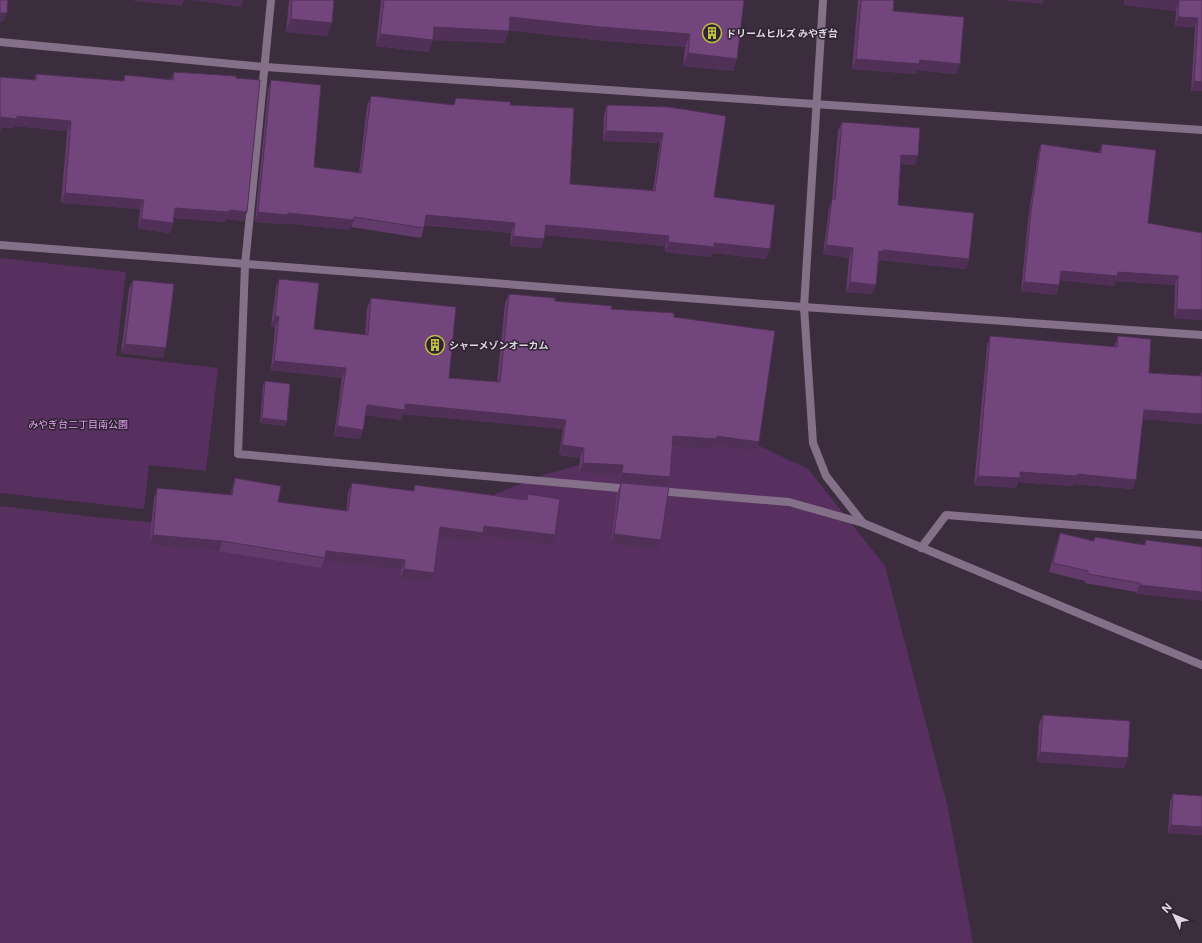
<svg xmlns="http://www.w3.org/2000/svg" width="1202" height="943" font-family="Inter,'Noto Sans JP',sans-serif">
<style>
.green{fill:#573060}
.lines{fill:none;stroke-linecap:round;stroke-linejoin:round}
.street{stroke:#857089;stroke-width:8}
.wall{fill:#623b6b}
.shaded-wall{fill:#503057}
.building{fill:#72457c;stroke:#503057}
.labels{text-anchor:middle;stroke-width:3;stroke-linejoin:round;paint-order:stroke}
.poi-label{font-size:10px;font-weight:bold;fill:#dfd6e0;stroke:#302333;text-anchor:start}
.park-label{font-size:10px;fill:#e4a2f3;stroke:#302333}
</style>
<rect width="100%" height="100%" fill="#3b2d3e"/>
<g class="green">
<polygon points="0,258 126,272 116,356 218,368 206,471 149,465 144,509 0,493"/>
<polygon points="738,436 808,469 885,566 948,808 973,943 0,943 0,506 104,518 376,542 543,475 680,437"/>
</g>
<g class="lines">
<g class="street">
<polyline points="271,0 245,265 238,454 630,489"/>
<polyline points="823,0 804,307 813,443 826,476 863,523"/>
<polyline points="0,42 265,67 1202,130"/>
<polyline points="0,245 804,307 1202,335"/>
<polyline points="658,491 789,502 863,523 1202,665"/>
<polyline points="921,548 946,515 1202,535"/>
</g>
</g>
<g class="wall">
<polygon points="289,0 334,0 327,36 286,32"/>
<polygon points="381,0 744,0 737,59 733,71 683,66 685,47 595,40 509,30 504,43 433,40 428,52 376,46"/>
<polygon points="858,0 894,0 893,11 956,74 917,70 916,74 852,69"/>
<polygon points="1125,0 1202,0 1202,91 1191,91 1195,27 1175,26 1176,11 1124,5"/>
<polygon points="174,72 244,221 226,219 225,222 174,218 173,223 170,233 138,229 140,209 61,203 67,131 14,126 13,128 0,127 0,77 34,80 36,74 123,81 125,75 171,79"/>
<polygon points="271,80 314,167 359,173 367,106 371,96 454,105 456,98 510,105 570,184 653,190 660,143 603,141 604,115 607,105 669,107 714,197 766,259 712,253 710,257 665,252 665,246 545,235 544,239 541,248 510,246 511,233 425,225 424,228 421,238 351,227 350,230 284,223 284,224 255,222 268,90"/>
<polygon points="842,122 915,165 901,164 898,205 969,259 966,269 880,260 880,262 878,261 872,294 846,292 849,258 823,254 829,208 832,199 838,131"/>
<polygon points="1041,144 1099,153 1102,144 1148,223 1202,233 1202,320 1174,318 1175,285 1116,281 1114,286 1060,280 1056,295 1021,291 1028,220 1038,154"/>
<polygon points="279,279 314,329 365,335 367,308 371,298 449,378 497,382 505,303 509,294 555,301 674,317 755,451 715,446 714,449 673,446 670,477 667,486 619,482 620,475 579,473 580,458 559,455 563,429 403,414 401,420 365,415 360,439 334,436 342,378 271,370 275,327 271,326 276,288"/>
<polygon points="133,280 163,358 121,353 129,289"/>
<polygon points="990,336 1114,347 1118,336 1149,373 1200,376 1202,371 1202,424 1143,419 1133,489 1074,484 1073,486 1018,482 1016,488 974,485 987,346"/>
<polygon points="265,381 287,421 285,426 260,423 263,386"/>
<polygon points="235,478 278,502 346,511 348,493 352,483 413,491 415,485 526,499 528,494 551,545 482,536 480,543 439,537 430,583 400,579 401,570 324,561 321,568 219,551 149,545 154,498 157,488 231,495 232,488"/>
<polygon points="621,483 661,540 658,550 611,544 617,493"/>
<polygon points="1060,533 1093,541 1095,537 1144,545 1146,540 1202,547 1136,594 1136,592 1085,583 1085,581 1049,572 1057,542"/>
<polygon points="1043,715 1124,768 1037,762 1039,724"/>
<polygon points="1173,794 1202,796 1202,835 1168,833 1170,802"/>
</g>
<g class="shaded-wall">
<polygon points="134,0 184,0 182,6 134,1"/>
<polygon points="192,0 243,0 241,7"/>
<polygon points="1001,0 1044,0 1042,4"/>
<polygon points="1126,0 1170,0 1179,1 1176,11 1124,5"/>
<polygon points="0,13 7,13 3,22 0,22"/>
<polygon points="510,17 690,34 685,47 595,40 505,30"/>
<polygon points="1178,17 1198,18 1195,27 1175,26"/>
<polygon points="291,19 332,23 327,36 286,32"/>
<polygon points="434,27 509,31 504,43 432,40 433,40 428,52 376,46 380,34"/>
<polygon points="688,53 737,59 733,71 683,66"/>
<polygon points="856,59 920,60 960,64 956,74 917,70 916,74 852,69"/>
<polygon points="1194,81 1202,82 1202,91 1191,91"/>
<polygon points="17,116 71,121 67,131 14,126 13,128 0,127 1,117"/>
<polygon points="606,131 663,133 660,143 603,141"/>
<polygon points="901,155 918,156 915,165 898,164"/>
<polygon points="65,193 144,200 140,209 61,203"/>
<polygon points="175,208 229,210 247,212 244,221 226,219 225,222 172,218"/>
<polygon points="258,212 288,213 354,220 350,230 284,223 284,224 255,222"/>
<polygon points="426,215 515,223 511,233 422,224"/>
<polygon points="141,219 173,223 170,233 138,229"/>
<polygon points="546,225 669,236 665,246 542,235"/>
<polygon points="513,236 544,239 541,248 510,246"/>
<polygon points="668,242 714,243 770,249 766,259 712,253 710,257 665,252"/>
<polygon points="826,245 853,248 849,258 823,254"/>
<polygon points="883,250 969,259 966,269 880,260 880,262 875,261 879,251"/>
<polygon points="1061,271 1118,272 1178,276 1175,285 1116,281 1114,286 1057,280"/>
<polygon points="850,282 876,285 872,294 846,292"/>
<polygon points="1024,282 1059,285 1056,295 1021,291"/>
<polygon points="1177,309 1202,310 1202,320 1174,318"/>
<polygon points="275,316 279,317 275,327 271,326"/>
<polygon points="125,344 166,348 163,358 121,353"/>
<polygon points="274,361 346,368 342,378 271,370"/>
<polygon points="405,404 566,420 563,429 403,414 401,420 363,415 367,405"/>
<polygon points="1144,410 1202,414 1202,424 1140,419"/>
<polygon points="262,418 287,421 285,426 260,423"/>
<polygon points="337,426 363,430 360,439 334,436"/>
<polygon points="673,436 717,436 759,442 755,451 715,446 714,449 670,446"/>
<polygon points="562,445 584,448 580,458 559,455"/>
<polygon points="583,463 623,465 620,475 579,473"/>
<polygon points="1020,472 1077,474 1136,480 1133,489 1074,484 1073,486 1018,482 1016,488 974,485 978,476"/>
<polygon points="622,473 670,477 667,486 619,482"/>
<polygon points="484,526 555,535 551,545 482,536 480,543 437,537 440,527"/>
<polygon points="614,534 661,540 658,550 611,544"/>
<polygon points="153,535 222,541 219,551 149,545"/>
<polygon points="326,551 405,560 401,570 324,561"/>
<polygon points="404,569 434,573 430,583 400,579"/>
<polygon points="1140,585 1202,592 1202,601 1136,594"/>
<polygon points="1040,752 1128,758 1124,768 1037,762"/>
<polygon points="1171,825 1202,827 1202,835 1168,833"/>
</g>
<g class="building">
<polygon points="0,0 8,0 7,13 0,13"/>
<polygon points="292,0 334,0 332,23 291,19"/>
<polygon points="384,0 744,0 737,59 688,53 690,34 600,27 510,17 509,31 434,27 433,40 380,34"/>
<polygon points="861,0 894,0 893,11 964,17 960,64 920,60 919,64 856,59"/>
<polygon points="1170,0 1202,0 1202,82 1194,81 1198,18 1178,17 1179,1"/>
<polygon points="174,72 236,76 236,78 260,80 247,212 229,210 229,212 175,208 173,223 141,219 144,200 65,193 71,121 17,116 17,119 1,117 0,132 0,77 36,80 36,74 124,81 125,75 173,80"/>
<polygon points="271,80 321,85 314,167 361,173 371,96 454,105 456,98 511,102 510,105 574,108 570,184 655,191 663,133 606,131 607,105 669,107 726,116 714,197 775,205 770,249 714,243 714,247 668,242 669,236 546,225 544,239 513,236 515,223 426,215 424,228 354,217 354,220 288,213 287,215 258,212"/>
<polygon points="842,122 920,128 918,156 901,155 898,205 974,213 969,259 883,250 883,252 879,251 876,285 850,282 853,248 826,245 832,199 835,199"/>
<polygon points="1041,144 1101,153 1102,144 1156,150 1148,223 1202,233 1202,310 1177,309 1178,276 1118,272 1117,276 1061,271 1059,285 1024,282 1031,211"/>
<polygon points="279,279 319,283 314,329 368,335 371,298 456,307 449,378 500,382 509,294 555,298 555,301 612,306 611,309 674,313 674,317 775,331 759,442 717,436 717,439 673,436 670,477 622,473 623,465 583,463 584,448 562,445 566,420 405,404 405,410 367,405 363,430 337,426 346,368 274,361 279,317 275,316"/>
<polygon points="133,280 174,284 166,348 125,344"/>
<polygon points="990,336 1117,347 1118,336 1151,339 1149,373 1202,376 1202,414 1144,410 1136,480 1077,474 1077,476 1020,472 1020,478 978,476"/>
<polygon points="265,381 290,384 287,421 262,418"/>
<polygon points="235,478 281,486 278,502 348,511 352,483 414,491 415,485 527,500 528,494 560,499 555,535 484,526 483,533 440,527 434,573 404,569 405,560 326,551 325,558 222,541 153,535 157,488 232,495"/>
<polygon points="621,483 669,487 661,540 614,534"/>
<polygon points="1060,533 1094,541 1095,537 1145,545 1146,540 1202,547 1202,592 1140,585 1140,583 1088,574 1088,571 1053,563"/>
<polygon points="1043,715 1130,721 1128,758 1040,752"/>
<polygon points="1173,794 1202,796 1202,827 1171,825"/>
</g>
<defs>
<g id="building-ring" transform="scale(1)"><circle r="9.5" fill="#302333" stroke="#bdbf43" stroke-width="1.5"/><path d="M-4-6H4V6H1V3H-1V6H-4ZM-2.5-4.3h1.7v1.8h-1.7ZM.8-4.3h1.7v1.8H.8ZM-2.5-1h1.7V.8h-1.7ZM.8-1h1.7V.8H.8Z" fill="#bdbf43"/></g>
</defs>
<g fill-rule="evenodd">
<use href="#building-ring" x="712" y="33"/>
<use href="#building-ring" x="435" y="345"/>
</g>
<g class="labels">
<g class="poi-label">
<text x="726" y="37">ドリームヒルズ みやぎ台</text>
<text x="449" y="349">シャーメゾンオーカム</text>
</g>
<g class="park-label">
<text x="78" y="428">みやぎ台二丁目南公園</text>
</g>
</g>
<g transform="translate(1174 915) rotate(314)" stroke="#302333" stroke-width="3" paint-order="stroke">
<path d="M0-3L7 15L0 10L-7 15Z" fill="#dfd6e0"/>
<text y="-6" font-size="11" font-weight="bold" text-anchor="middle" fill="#dfd6e0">N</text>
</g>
</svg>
